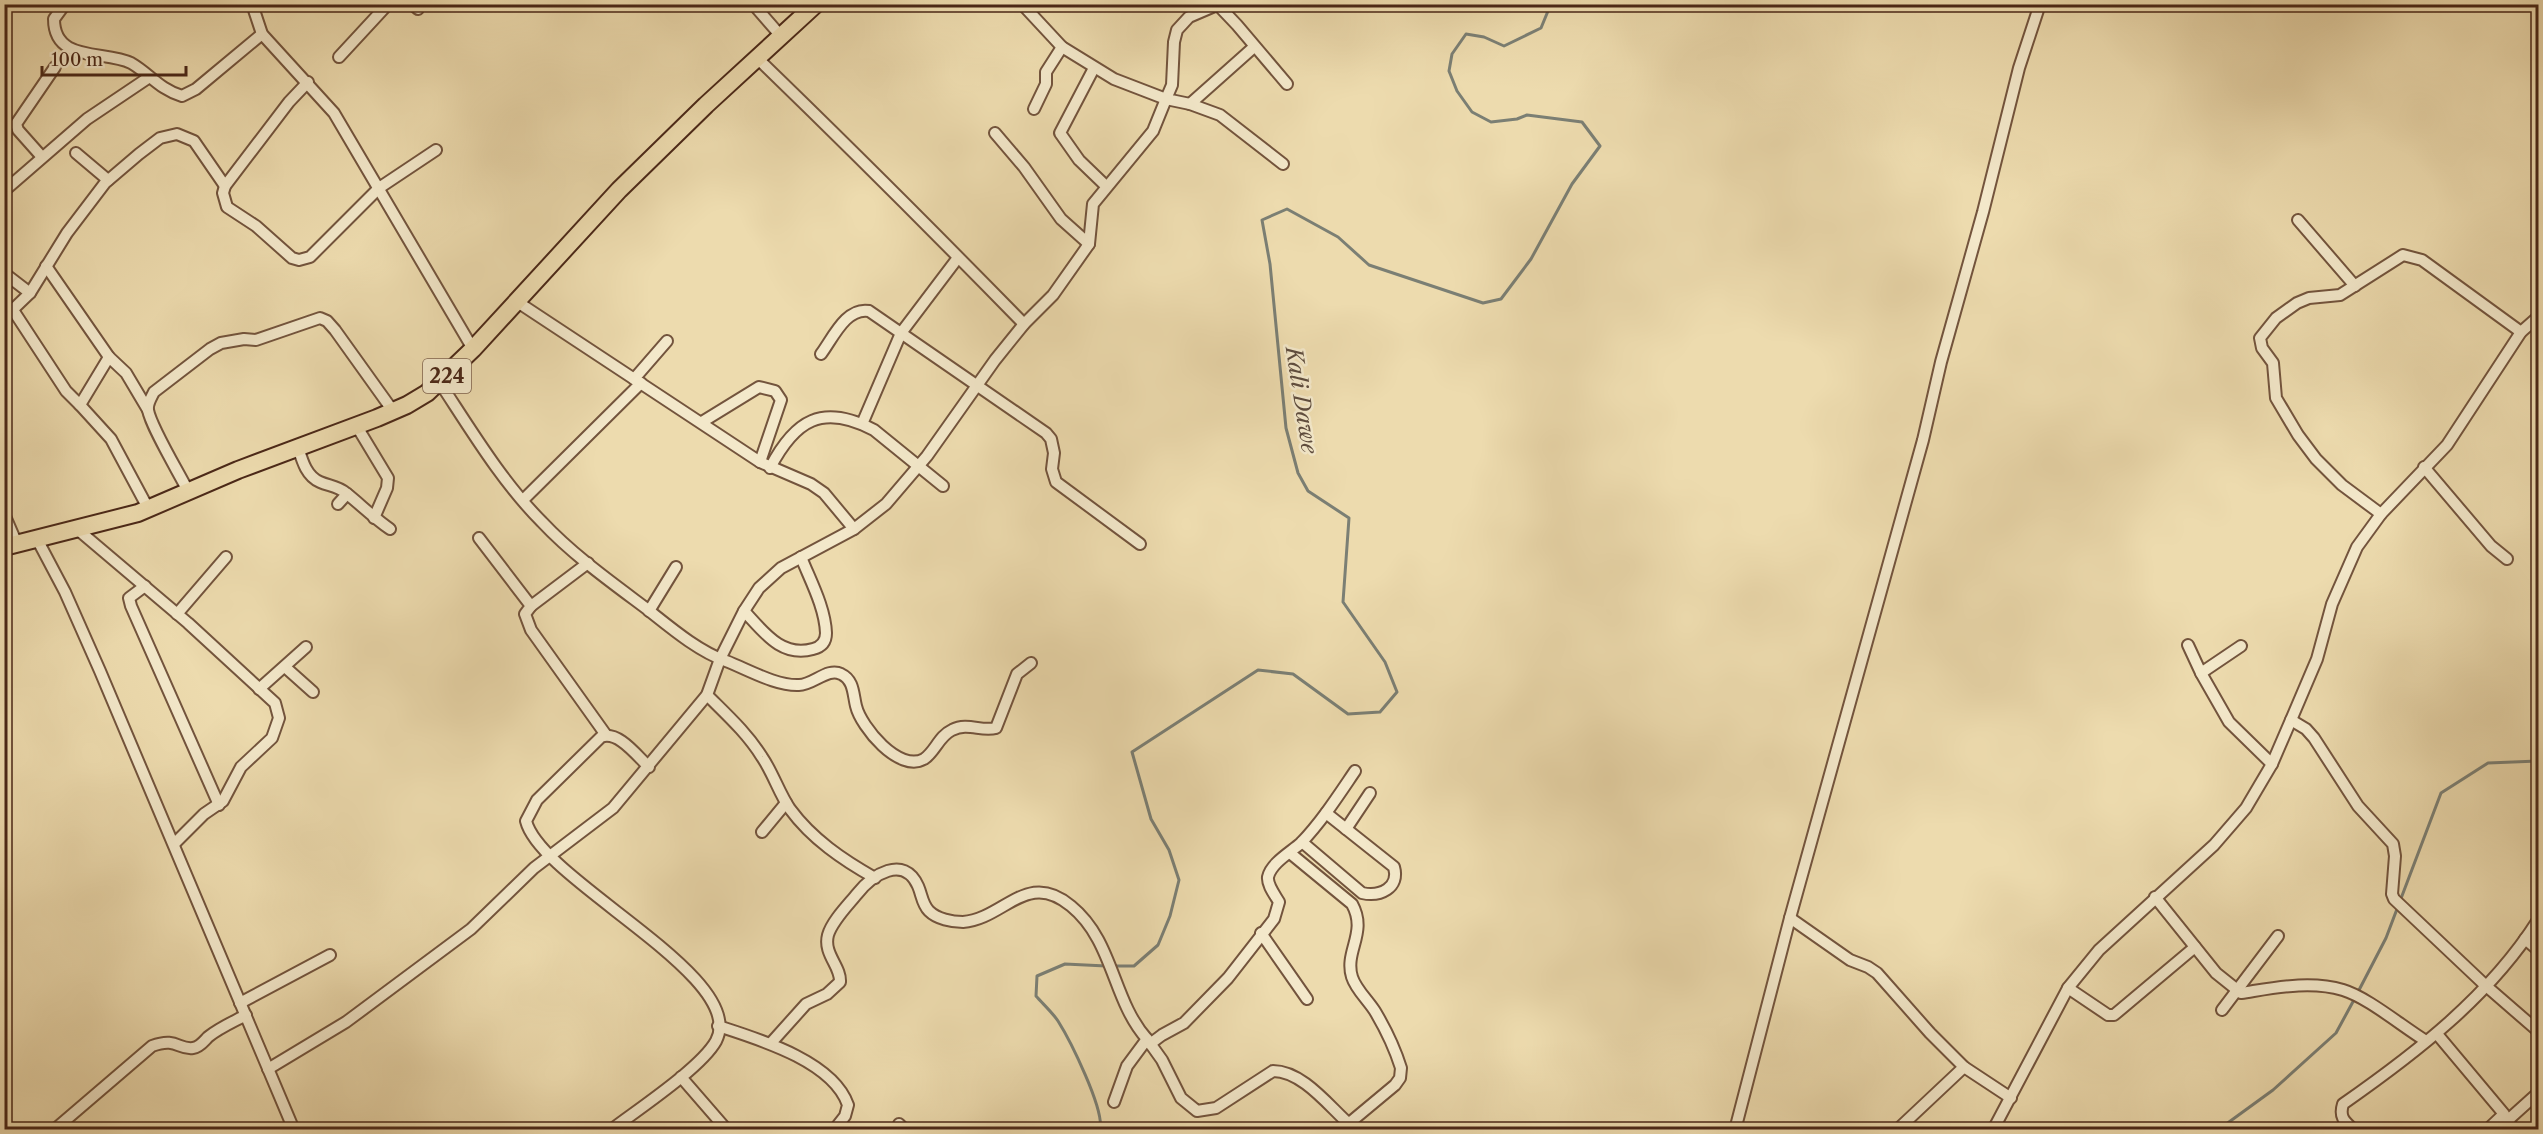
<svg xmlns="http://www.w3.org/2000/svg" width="2543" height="1134" font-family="'Libre Caslon Text',serif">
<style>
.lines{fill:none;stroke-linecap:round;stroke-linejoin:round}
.stream{stroke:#7b7f74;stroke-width:3}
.street-casing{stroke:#73543d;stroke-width:14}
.primary-casing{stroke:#4a2717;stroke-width:20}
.street{stroke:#f3e8ca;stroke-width:10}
.primary{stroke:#eddbae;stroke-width:16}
.labels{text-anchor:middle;stroke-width:5;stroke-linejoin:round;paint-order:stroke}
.shield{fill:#f3e8ca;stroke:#7d614d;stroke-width:1.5}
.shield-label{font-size:20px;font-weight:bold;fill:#4a2717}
.water-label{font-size:22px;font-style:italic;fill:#5e4c3e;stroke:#f3e8ca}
</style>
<rect width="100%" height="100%" fill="#eddbae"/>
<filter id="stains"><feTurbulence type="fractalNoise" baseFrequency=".00333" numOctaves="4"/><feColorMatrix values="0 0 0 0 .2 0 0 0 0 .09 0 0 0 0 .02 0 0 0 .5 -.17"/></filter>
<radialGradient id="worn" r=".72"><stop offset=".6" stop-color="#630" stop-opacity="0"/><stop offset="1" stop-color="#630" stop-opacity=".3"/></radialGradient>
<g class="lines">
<g class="stream">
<polyline points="1112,966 1134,966 1158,945 1170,916 1179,880 1169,850 1151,819 1132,752 1258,670 1293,674 1348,714 1380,712 1397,692 1385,662 1343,602 1349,518 1308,491 1298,473 1286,428 1270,264 1262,220 1287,209 1338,237 1369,265 1483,303 1501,299 1531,259 1572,184 1600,146 1582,122 1527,115 1517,119 1491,122 1472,112 1457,91 1449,71 1452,54 1466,34 1484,37 1504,46 1541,28 1548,11 1546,4"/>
<polyline points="2358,992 2386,938 2441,793 2488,763 2538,761"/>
<path d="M1100 1130C1105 1110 1070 1040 1058 1021 1052 1012 1043 1004 1036 996L1037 976 1065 964 1106 966"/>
<polyline points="2218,1130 2273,1090 2336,1033 2355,998"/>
</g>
<g class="street-casing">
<g id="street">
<path d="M65 4 54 19C54 63 105 50 131 63 150 74 159 89 182 96L196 89 262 34"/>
<polyline points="252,4 262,34 334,113 473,349"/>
<polyline points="412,4 418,9"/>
<polyline points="753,4 780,35"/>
<polyline points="1217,4 1237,25 1287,84"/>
<polyline points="1217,5 1189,17 1177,30 1174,42 1172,85 1166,99 1190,104 1220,115 1283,164"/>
<polyline points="339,57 388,4"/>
<path d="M756 57C847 145 936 234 1024 324"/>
<polyline points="1094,68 1060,133 1079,160 1106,186"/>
<polyline points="308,82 289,102 225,186 223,193 227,207 256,226 292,258 299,260 310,257 379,188 436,150"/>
<polyline points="1190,104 1254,47"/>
<polyline points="1034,109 1046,84 1046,72 1062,47"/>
<polyline points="995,133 1024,167 1061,219 1089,244"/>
<polyline points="76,153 108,180"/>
<polyline points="42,157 18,130 16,124 55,67"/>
<polyline points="4,191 87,119 148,78"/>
<polyline points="2298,220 2355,286"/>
<polyline points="46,266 109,357 80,405 111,439 148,508"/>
<polyline points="4,273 30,293"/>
<polyline points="516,301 760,462 811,484 824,493 854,529"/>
<polyline points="13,310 66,391 80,405"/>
<polyline points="4,318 30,293 67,233 105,183 139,154 160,138 177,134 194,141 225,186"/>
<path d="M821 354C833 338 846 307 869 311L1046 433 1051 439 1054 453 1052 469 1056 482 1140 544"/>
<polyline points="109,357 126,373 148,410"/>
<polyline points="634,379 667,341"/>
<path d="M440 383C471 430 502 482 542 522 573 555 611 582 647 609 671 628 698 651 726 661 749 670 776 686 799 685 813 685 828 667 841 674 854 680 853 694 856 706 861 727 899 773 924 759 935 752 939 736 952 730 968 722 981 732 996 728L1017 674 1031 663"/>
<polyline points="702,422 759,387 775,391 781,400 760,462"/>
<polyline points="862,424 901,333 957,259"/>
<polyline points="356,425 388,478 387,488 374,518"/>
<path d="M298 447C302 460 306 476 320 482 329 486 338 486 346 493 361 505 374 518 390 529"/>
<polyline points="2424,467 2491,546 2507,559"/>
<path d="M770 468C795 420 822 403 874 430L943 486"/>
<path d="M188 491C179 473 151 427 148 410 147 404 151 398 154 392L210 349 221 343 244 339 256 340 320 318 327 321 335 330 393 411"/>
<polyline points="523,500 641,383"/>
<polyline points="338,504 347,494"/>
<polyline points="4,514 17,544"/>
<polyline points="2381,514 2342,485 2316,459 2298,435 2276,398 2273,363 2262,348 2260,338 2276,318 2297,303 2309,298 2340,295 2403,255 2422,260 2521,332"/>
<polyline points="77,529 188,623 275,703 279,718 272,738 241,767 223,801 204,814 174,844"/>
<polyline points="479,538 531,606 525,614 531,630 606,735"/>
<polyline points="37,539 65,592 100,671 294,1130"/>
<polyline points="145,586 129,598 131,606 219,805"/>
<polyline points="531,606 588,563"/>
<polyline points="649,611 676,567"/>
<path d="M744 611C763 631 781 658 813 649 821 647 826 642 826 633 825 607 810 580 801 557"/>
<polyline points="177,614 226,557"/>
<polyline points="2188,645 2201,673 2229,722 2272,764"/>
<polyline points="285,667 313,692"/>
<polyline points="2201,673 2241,646"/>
<polyline points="259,689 306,647"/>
<path d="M707 695C727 715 747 733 762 757 773 773 779 793 790 809 812 839 843 860 875 878"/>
<polyline points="2291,720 2306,729 2314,738 2358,806 2393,844 2395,856 2392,894 2394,899 2485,985 2538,1031"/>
<polyline points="1346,829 1370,793"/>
<polyline points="762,832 786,803"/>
<path d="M1302 842 1362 893C1380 897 1400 888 1394 867L1326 813"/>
<path d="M1290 853 1352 904C1368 933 1344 951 1352 977 1356 990 1369 1001 1376 1013 1386 1030 1395 1049 1401 1068L1400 1078 1395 1085 1341 1130"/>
<path d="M2155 897 2216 973 2241 993C2274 988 2310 980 2343 990 2367 997 2403 1027 2426 1041"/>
<polyline points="1790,918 1850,960 1868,967 1877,973 1930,1033 1964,1067 2011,1098"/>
<polyline points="1261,933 1307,999"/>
<polyline points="2525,939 2538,950"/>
<polyline points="2068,988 2108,1015 2114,1015 2195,947"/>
<polyline points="240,1003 330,955"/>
<polyline points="2222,1010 2278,936"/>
<path d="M718 1026C758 1039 833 1061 848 1105L845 1116 834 1130"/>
<polyline points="2437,1034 2504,1114 2487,1130"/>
<path d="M771 1043 806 1004 827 994 840 982C841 966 823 954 828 935 832 921 848 905 857 894 872 875 904 854 918 886 922 895 922 904 929 911 937 919 952 922 963 922 1004 919 1027 869 1071 906 1114 941 1112 1000 1147 1039"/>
<path d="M1150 1044 1162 1035 1184 1023 1228 978 1274 919 1279 902C1275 895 1267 885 1268 877 1271 863 1291 852 1301 843 1322 821 1338 796 1355 771"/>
<polyline points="268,1069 346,1022 471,929 534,868 613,808 707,695 720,659 744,611 759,588 781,568 854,529 886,504 927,456 995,360 1024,324 1053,295 1089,244 1093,204 1153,131 1166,99 1114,79 1062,47 1022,4"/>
<polyline points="681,1077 727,1130"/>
<path d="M1114 1102 1127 1066 1147 1039 1162 1060 1181 1098 1197 1111 1216 1108 1273 1071C1302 1071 1328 1105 1348 1123"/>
<polyline points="2504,1115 2514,1130"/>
<polyline points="2508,1120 2538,1093"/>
<polyline points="899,1124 905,1130"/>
<path d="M54 1130 152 1046C177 1037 178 1050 193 1048 200 1047 204 1041 208 1037 219 1028 233 1022 246 1015"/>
<path d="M611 1130C637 1110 701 1068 716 1041 750 977 541 881 526 821L537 800 601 737C618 730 637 756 649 767"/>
<polyline points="1735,1130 1790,918 1923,440 1941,362 1983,212 2019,68 2040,4"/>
<polyline points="1897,1130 1964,1067"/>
<polyline points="1993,1130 2068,988 2099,950 2214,845 2246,808 2272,764 2294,713 2317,659 2332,604 2357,547 2381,514 2447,445 2521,332 2538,317"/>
<path d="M2354 1130C2344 1121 2339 1117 2343 1104 2416 1053 2490 996 2538 920"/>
</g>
</g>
<g class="primary-casing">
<polyline id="primary" points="4,547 138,513 238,470 377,418 407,405 427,393 473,349 619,190 706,105 816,4"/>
</g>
<use href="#street" class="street"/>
<use href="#primary" class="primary"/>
</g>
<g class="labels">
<rect class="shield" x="423" y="359" width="48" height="34" rx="4.5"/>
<g class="shield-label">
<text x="447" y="383">224</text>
</g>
<g class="water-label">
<text transform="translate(1302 400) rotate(81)" y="8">Kali Dawe</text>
</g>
</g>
<rect width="2543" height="1134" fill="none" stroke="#eddbae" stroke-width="24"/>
<rect x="6" y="6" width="2531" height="1122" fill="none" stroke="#4a2717" stroke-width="3"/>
<rect x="12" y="12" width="2519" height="1110" fill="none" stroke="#4a2717" stroke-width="1.5"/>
<path d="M42 66v9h144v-9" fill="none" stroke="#4a2717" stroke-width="3"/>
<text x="51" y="66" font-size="18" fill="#4a2717" stroke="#f3e8ca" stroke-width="4.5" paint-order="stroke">100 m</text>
<rect width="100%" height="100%" filter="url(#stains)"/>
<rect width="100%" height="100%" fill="url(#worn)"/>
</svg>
